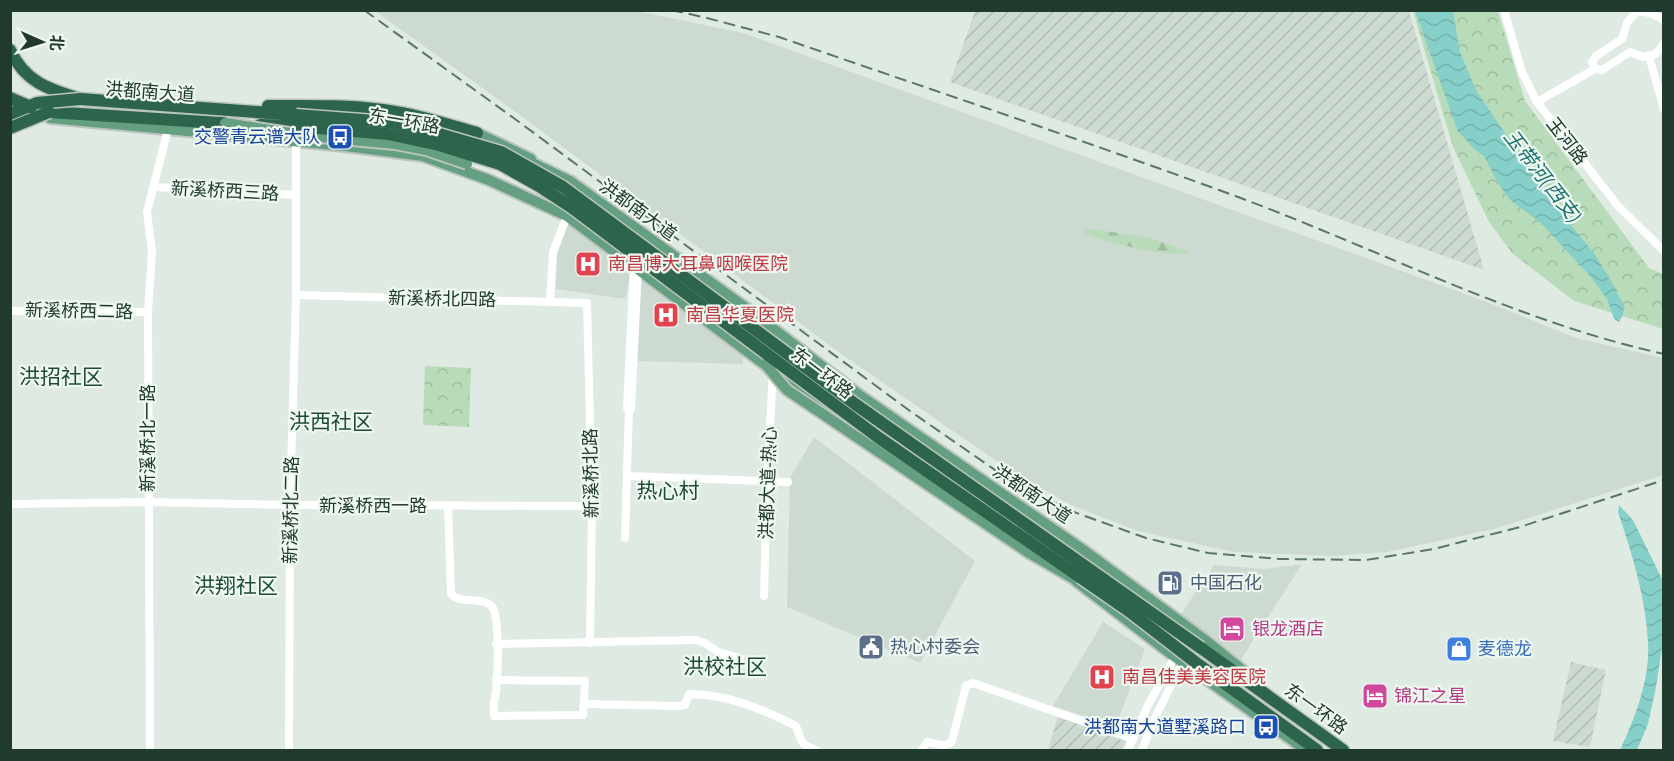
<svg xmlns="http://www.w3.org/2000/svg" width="1674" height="761" font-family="'Source Sans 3','Noto Sans SC',sans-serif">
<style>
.built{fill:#cddad1}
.industrial{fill:url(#industrial-furrows)}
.forest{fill:url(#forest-firs)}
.park{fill:url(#park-crowns)}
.water{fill:url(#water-waves)}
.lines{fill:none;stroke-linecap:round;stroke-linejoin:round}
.major-casing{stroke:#bcc4c0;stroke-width:14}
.highway-casing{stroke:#bcc4c0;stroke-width:15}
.minor{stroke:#fff;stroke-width:8}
.major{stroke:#649f82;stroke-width:10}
.highway{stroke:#2d654c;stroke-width:12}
.rail{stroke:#5a7668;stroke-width:2;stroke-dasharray:12 6;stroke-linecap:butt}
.major-bridge-casing{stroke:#bcc4c0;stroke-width:14;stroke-linecap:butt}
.highway-bridge-casing{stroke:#bcc4c0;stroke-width:15;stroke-linecap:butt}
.major-bridge{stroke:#649f82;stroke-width:10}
.highway-bridge{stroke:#2d654c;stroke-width:12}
.labels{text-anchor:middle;stroke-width:4.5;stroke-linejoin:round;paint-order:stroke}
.street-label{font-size:18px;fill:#203a2d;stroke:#eff7f1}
.transit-label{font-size:18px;fill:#164399;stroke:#eff7f1;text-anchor:end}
.health-label{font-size:18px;fill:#be3a42;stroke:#eff7f1;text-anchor:start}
.service-label{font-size:18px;fill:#4e5e75;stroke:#eff7f1;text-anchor:start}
.hotel-label{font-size:18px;fill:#b23c85;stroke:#eff7f1;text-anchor:start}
.shop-label{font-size:18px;fill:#366cbe;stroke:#eff7f1;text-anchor:start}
.water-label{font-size:20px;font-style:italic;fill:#1c746e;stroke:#eff7f1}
.quarter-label{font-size:21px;fill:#1d4b35;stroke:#eff7f1}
</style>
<defs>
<pattern id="industrial-furrows" width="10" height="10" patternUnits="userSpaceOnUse" patternTransform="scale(1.5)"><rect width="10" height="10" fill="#cddad1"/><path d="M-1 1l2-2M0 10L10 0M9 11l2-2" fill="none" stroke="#b0bcb4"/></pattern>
<pattern id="forest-firs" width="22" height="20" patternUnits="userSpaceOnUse" patternTransform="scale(1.5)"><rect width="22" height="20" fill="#b8dbb9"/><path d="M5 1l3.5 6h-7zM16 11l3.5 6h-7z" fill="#9ebd9f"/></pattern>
<pattern id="park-crowns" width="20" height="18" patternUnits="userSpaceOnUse" patternTransform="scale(1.5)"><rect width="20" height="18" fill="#b8dbb9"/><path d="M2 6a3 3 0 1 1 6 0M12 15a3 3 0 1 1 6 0" fill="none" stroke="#9ebd9f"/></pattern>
<pattern id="water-waves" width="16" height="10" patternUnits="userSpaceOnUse" patternTransform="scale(1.5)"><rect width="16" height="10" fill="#87cfc9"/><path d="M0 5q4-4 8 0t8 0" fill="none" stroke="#74b2ad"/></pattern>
</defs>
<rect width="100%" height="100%" fill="#dfeae2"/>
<g class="built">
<polygon points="375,11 637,11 743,33 1482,300 1576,338 1663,358 1663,475 1494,529 1387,552 1331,556 1234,552 1138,531 1071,505 1008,469 843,355 520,115"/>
<polygon points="568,224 631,273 625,299 556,289 557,255"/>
<polygon points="641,276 743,354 743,364 637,361"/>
<polygon points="814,437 975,561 920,663 787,607 790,478"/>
<polygon points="1302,564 1240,661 1181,614 1214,565 1264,569"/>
<polygon points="1103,622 1145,649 1116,726 1053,706"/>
</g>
<g class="industrial">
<polygon points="975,11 1409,11 1484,270 950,82"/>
<polygon points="1571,662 1606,670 1590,747 1553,741"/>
<polygon points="1058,715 1126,741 1121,750 1048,750"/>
</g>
<path class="forest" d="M1092 229 1150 238 1191 252C1169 259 1107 242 1084 234L1085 230Z"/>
<g class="park">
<polygon points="1413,11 1498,11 1525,101 1649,268 1663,274 1663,329 1574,301 1512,253 1489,222 1453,147"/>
<polygon points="425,366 471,368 469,427 423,425"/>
</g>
<g class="water">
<path d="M1415 11H1453L1460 52 1476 90 1506 135 1565 218 1594 253 1610 279 1624 306 1623 315 1619 322 1614 319 1607 299 1590 276 1540 222 1510 200 1498 183 1484 156C1474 151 1466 139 1458 132Z"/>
<path d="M1619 505 1633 520 1663 581V641L1656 687 1648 724 1637 750H1620C1635 718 1650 680 1648 643 1646 598 1632 554 1618 512Z"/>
</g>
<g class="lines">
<g class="major-casing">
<g id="major">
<polyline points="50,118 345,146 423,156 489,180 567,216 764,364 861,432"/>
<polyline points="477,133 531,159"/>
<polyline points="524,159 570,181 644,234 753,313 858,394 1082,549 1205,640 1246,673"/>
<polyline points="1076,581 1175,657 1306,750"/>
</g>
</g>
<g class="highway-casing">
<g id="highway">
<path d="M10 50C25 82 48 89 80 99L296 115"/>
<path d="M268 106C307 106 345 105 383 110 415 114 446 124 477 133"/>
<polyline points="49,112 236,124"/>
<polyline points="260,125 296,126"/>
<polyline points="1201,648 1343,750"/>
<polyline points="1195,662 1317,750"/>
</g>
</g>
<g class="minor">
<polyline points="1504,10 1522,72 1537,102 1618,206 1664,251"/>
<polyline points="1664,21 1663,19 1650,13 1637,11 1627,23 1622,39 1596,56 1592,62 1595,69 1602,70 1630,52 1643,57 1656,54 1664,43"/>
<polyline points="1649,56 1664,109"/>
<polyline points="1537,102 1595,69"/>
<polyline points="154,187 296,195"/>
<polyline points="634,266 627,408 631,408 638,269"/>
<polyline points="296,295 587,303 592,506 590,643"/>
<polyline points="550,301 553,252 567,216"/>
<polyline points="10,311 148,312"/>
<polyline points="627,476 788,482"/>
<polyline points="10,504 148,502 290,505 592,506"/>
<path d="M448 506 451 594C463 607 489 592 495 613 499 636 498 669 496 692 494 700 493 707 494 716L583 715 585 681 496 680"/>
<polyline points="625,538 629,408"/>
<polyline points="764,596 767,481 773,372"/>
<polyline points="496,644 696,640 705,643 718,652 740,658"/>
<path d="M584 704 678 706 685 705 689 694C727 694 762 709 796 726 802 742 799 743 816 750"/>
<polyline points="150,750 148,312 152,252 147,212 168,129"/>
<polyline points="289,750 290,505 296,295 296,136"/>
<path d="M922 750 927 742C936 743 946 749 952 741L966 686 973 683 1133 739"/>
<polyline points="1128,750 1148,705 1177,653"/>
<polyline points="1142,750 1154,720 1179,669 1201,644"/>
</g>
<use href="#major" class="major"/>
<use href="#highway" class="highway"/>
<g class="rail">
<polyline points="364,10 515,119 910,411 1008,479 1071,511 1146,538 1208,553 1280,559 1366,560 1434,549 1520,527 1664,480"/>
<path d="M671 10 703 17 779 37C932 90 1086 141 1238 197 1378 249 1518 322 1664 354"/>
</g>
<g class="major-bridge-casing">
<g id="major-bridge">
<polyline points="225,123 309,136 395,144 426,150 467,164"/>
<polyline points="765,364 787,390 1029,553 1074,579"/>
</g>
</g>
<g class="highway-bridge-casing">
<g id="highway-bridge">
<polyline points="10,98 31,107"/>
<polyline points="10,114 37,103 80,99"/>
<polyline points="296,115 388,122 439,134 501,152 563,187 855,404 1201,648"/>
<polyline points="296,126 388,134 439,145 500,164 539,186 571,207 879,438 1129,611 1195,662"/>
<polyline points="10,128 49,112"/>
</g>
</g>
<use href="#major-bridge" class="major-bridge"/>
<use href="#highway-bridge" class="highway-bridge"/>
</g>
<defs>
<g id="bus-square" transform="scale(1.35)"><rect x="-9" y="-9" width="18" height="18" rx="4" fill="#1a4fb4" stroke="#eff7f1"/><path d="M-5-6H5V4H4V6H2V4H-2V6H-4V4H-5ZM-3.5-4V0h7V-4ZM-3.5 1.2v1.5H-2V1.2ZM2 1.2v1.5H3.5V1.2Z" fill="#fff"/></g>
<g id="hospital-square" transform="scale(1.35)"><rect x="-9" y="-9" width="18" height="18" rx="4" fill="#e0444e" stroke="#eff7f1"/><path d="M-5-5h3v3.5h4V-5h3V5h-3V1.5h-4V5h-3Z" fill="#fff"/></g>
<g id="fuel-square" transform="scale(1.35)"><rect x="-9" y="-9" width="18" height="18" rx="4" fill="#5c6f8a" stroke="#eff7f1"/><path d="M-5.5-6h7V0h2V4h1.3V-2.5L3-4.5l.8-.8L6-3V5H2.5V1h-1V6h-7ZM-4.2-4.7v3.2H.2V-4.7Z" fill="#fff"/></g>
<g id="hotel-square" transform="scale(1.35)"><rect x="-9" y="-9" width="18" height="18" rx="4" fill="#d1479c" stroke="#eff7f1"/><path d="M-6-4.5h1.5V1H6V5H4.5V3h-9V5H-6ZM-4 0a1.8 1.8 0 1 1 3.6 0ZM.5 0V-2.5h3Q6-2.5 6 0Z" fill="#fff"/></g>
<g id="civic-square" transform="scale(1.35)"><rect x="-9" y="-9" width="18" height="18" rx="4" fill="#5c6f8a" stroke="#eff7f1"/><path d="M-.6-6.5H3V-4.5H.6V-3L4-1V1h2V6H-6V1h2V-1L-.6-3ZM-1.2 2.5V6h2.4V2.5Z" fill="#fff"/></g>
<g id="shop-square" transform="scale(1.35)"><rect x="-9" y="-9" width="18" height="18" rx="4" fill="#3f7fe0" stroke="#eff7f1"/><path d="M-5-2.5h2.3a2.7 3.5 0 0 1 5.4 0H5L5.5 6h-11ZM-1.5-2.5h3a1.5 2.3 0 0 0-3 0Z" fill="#fff"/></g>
</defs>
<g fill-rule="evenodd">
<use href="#bus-square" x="340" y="137"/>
<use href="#hospital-square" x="588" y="264"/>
<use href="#hospital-square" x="666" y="315"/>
<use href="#fuel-square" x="1170" y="583"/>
<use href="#hotel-square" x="1232" y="629"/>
<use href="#civic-square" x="871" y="647"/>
<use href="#shop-square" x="1459" y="649"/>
<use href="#hospital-square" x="1102" y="677"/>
<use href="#hotel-square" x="1375" y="696"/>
<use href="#bus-square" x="1266" y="727"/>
</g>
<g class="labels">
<g class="street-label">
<text transform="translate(150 92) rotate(4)" y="6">洪都南大道</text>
<text transform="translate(404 121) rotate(10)" y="6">东一环路</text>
<text transform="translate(1567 141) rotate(52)" y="6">玉河路</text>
<text transform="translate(225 191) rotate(3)" y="6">新溪桥西三路</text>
<text transform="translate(638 210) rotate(36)" y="6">洪都南大道</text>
<text transform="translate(442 299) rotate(1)" y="6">新溪桥北四路</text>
<text transform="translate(79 311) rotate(1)" y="6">新溪桥西二路</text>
<text transform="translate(822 373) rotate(37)" y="6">东一环路</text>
<text transform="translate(148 438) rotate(-90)" y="6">新溪桥北一路</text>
<text transform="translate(591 473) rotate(-91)" y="6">新溪桥北路</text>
<text transform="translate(768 483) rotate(-88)" y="6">洪都大道-热心</text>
<text transform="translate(1032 494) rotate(34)" y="6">洪都南大道</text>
<text x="373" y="512">新溪桥西一路</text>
<text transform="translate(291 510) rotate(-89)" y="6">新溪桥北二路</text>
<text transform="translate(1316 709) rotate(36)" y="6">东一环路</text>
</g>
<g class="transit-label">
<text x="320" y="143">交警青云谱大队</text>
<text x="1246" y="733">洪都南大道墅溪路口</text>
</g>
<g class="health-label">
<text x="608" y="270">南昌博大耳鼻咽喉医院</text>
<text x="686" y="321">南昌华夏医院</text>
<text x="1122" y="683">南昌佳美美容医院</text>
</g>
<g class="service-label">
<text x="1190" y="589">中国石化</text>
<text x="890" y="653">热心村委会</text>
</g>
<g class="hotel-label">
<text x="1252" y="635">银龙酒店</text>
<text x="1394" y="702">锦江之星</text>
</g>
<g class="shop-label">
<text x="1478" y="655">麦德龙</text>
</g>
<g class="water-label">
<text transform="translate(1543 176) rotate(52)" y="7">玉带河(西支)</text>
</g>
<g class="quarter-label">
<text x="61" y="384">洪招社区</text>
<text x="331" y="429">洪西社区</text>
<text x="668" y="498">热心村</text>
<text x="236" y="593">洪翔社区</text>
<text x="725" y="674">洪校社区</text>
</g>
</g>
<rect width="1674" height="761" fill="none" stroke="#203a2d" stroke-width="24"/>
<g transform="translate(42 42) rotate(93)" stroke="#eff7f1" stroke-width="4.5" paint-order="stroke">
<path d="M0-4.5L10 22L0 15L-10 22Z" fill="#203a2d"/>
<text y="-9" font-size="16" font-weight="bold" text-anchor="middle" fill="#203a2d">北</text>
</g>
</svg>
